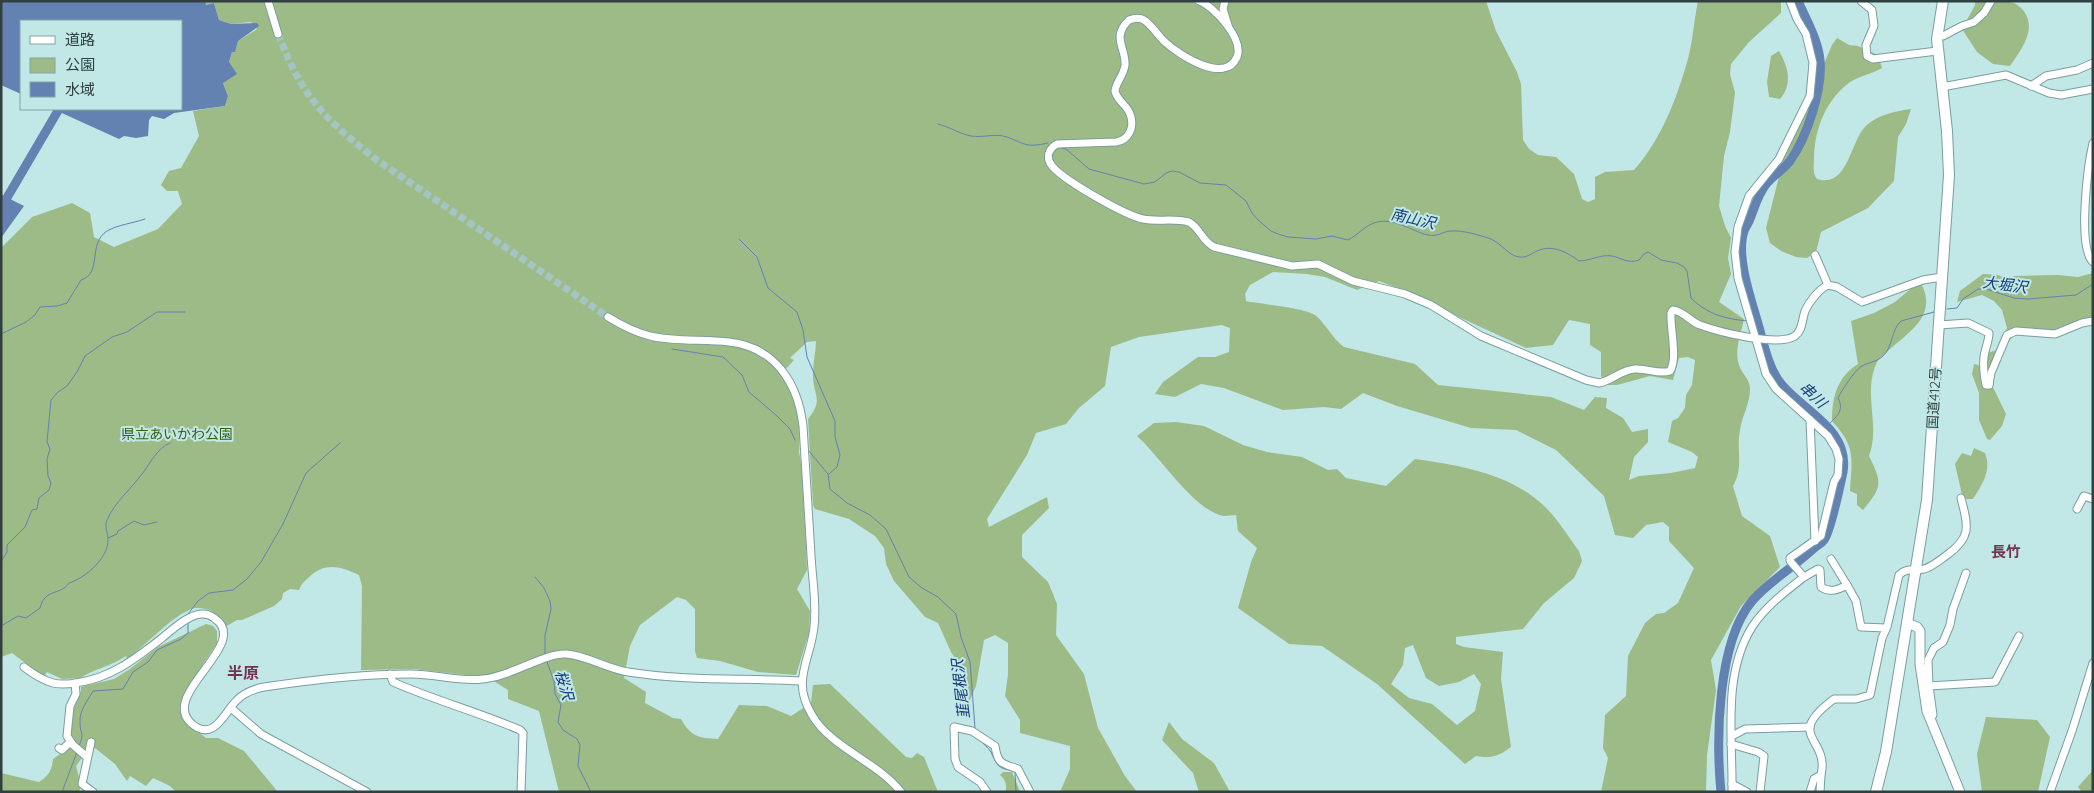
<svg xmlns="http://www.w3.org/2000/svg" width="2094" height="793" font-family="Quicksand,'Noto Sans JP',sans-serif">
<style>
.green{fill:#9dbb86;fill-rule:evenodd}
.water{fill:#6382b2}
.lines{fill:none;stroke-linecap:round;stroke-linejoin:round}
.stream{stroke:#6382b2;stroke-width:1}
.river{stroke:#6382b2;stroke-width:9}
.minor-tunnel{stroke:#a4c5c5;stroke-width:7;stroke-dasharray:7 3.5;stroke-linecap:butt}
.minor-casing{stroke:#7a9e9e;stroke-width:9}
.major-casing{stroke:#7a9e9e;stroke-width:11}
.highway-casing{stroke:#7a9e9e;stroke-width:12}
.minor{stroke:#fff;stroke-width:7}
.major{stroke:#fff;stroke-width:9}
.highway{stroke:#fff;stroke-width:10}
.labels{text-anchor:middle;stroke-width:4;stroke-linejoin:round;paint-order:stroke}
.street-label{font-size:14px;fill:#303f3f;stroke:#c1e7e7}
.park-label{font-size:14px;fill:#3a5f11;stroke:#c1e7e7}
.water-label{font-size:15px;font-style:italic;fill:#163d79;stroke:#c1e7e7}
.neighbourhood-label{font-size:15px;font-weight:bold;fill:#763351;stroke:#c1e7e7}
.quarter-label{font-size:16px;font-weight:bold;fill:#763351;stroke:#c1e7e7}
</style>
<rect width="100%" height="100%" fill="#c1e7e7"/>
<g class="green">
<path d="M205 1H1486L1496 31 1517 72 1521 84 1523 140 1529 149 1538 155 1556 157 1574 174 1582 199 1588 202 1595 199V177L1605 172 1634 170C1661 140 1677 98 1688 59 1693 40 1694 20 1698 1H1781V13L1749 42 1731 64 1730 74 1735 93 1730 132 1724 156 1719 206 1725 226 1731 238 1728 258 1731 274 1719 302 1744 319C1741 334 1734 350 1739 365 1742 374 1750 379 1750 389 1750 404 1742 416 1740 430 1736 451 1744 468 1733 486L1742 516 1770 536 1780 567 1741 606 1711 660 1716 690 1707 755 1706 792H1601L1608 758 1603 748 1605 715 1626 696 1628 656 1645 623 1656 614 1664 613 1678 603 1694 568 1669 541V527L1663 522 1646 525 1633 538 1615 535 1604 496 1556 450 1516 430 1471 428 1397 406 1363 393 1341 409 1324 407 1283 410 1224 388 1201 384 1175 397 1155 394 1163 382 1198 357H1215L1229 352 1230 328 1222 325 1139 337 1111 347 1105 386 1079 408 1066 424 1036 433 1027 455 987 519 989 527 1047 497 1049 508 1022 535V557L1048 582 1057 604 1056 635 1084 674 1098 728 1125 776 1137 792H1060L1070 769V746L1020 733V720L1005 696 1008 675V643L995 635 984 640 976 686 969 702 967 683 961 667 951 652 938 623 925 617 894 581 886 564 884 548 875 536 849 519 815 509 813 505 808 419C825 398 812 395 813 373 813 362 816 351 816 341L807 342 790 358 794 360 783 372 794 400 800 423 799 452 803 473 807 570 797 589 810 611 809 633 796 675 758 672 720 661 697 658 695 651V609L686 600 677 597 640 625 630 646 624 678 646 692 645 703 673 718 681 719C691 737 699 738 718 739L739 705 767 706 791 716 811 703 813 685 830 684 906 757 912 758 917 753 924 757 938 792H559L539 711 508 699V690L484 675 474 676 414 669 361 670 362 586 359 575C339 566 325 562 308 578 304 582 301 584 299 590L290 589 283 593 282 599 274 606 242 620H237L225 627C221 621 216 612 209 610 203 608 194 607 189 610 169 619 146 645 127 659L126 656C111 666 94 669 80 678L62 679 47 672 44 677 12 653 1 657V248L32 217 72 203 90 213 94 237 114 247 158 229 182 204 178 191H167L161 185 169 171 181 168 199 136 193 111 225 106 228 96 223 83 232 52 235 51 238 41 257 29 251 22 231 24 219 20 214 3 205 5ZM1273 272 1307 274 1325 277 1357 290 1379 281 1429 300 1459 317 1526 348 1553 345 1569 320 1590 324V345L1601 352V376L1607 385H1617L1650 376 1673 380 1679 358 1688 357 1695 360 1692 385 1686 395 1685 408 1678 418 1672 421 1668 442 1692 452 1698 457 1695 468 1671 473 1639 476 1629 480 1634 457 1648 442V429L1632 432 1623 418 1606 408 1607 398 1595 397 1584 410 1551 397 1438 385 1415 364 1344 347C1332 338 1326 324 1315 315 1306 308 1260 304 1246 301L1245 294 1250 285Z"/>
<path d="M1975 1C1986 1 2000 0 2010 2 2016 3 2019 6 2023 10 2038 29 2021 50 2010 66L1993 64 1977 52 1962 29 1975 5Z"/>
<path d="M1837 38 1849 45 1858 46 1878 55 1882 68C1872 74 1859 76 1850 82 1826 100 1815 128 1814 157 1814 165 1812 173 1817 179 1849 189 1850 139 1867 125 1878 115 1896 111 1911 109L1906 124 1898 137 1894 181 1868 208 1821 232 1816 252 1807 258 1796 257 1781 251 1770 243 1766 228 1784 157 1832 45Z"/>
<path d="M1779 51C1788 67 1793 83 1780 99L1769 97 1767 82 1771 56Z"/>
<polygon points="2093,273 2093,322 2081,320 2067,333 2045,331 2014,335 2007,344 2001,359 1988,377 2006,414 2002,426 1990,440 1987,439 1979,420 1979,393 1972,374 1974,364 1981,366 1987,353 1997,350 2007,328 2002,310 1994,301 1982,295 1957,302 1960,291 1983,274 1998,275 2012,281 2014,276 2058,275 2078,277"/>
<path d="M1920 281C1938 314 1913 329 1890 349 1886 353 1880 357 1877 362 1862 393 1881 425 1869 456 1882 483 1883 486 1863 510L1857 505V494L1850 491C1852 458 1856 447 1832 421 1832 398 1837 377 1858 364L1851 321 1874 313 1895 302Z"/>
<path d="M1176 422 1204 426 1243 445 1267 452 1302 457 1328 470 1337 469 1346 478 1386 486 1415 459C1458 465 1507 473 1541 503 1556 516 1567 535 1579 551L1582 561 1574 578 1544 603 1523 629 1456 637V644L1464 647 1503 652 1501 679 1511 747C1499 756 1491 759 1476 756L1465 764 1377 684 1322 646 1289 644 1238 608 1251 562 1257 548 1238 531 1236 515C1232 515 1228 516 1224 516 1194 511 1160 456 1137 436L1154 423ZM1413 645 1426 678 1439 686 1459 682 1474 674 1481 684 1475 711 1457 725 1432 704 1409 698 1391 684 1403 665 1405 648Z"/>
<path d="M1974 448 1985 453C1992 470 1982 485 1973 499H1963L1955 464 1962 453 1971 456Z"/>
<path d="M206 624 213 626 217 631V643L187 689 183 700 181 713 186 722 206 738H218L244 751 278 792H176L170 786 153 778 146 786 130 776 127 781 115 764 95 748 87 751 76 766 81 786 79 792H1V773L39 782C48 776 52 771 53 759L69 748 70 719 81 691V687L114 679 130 669 158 647Z"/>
<polygon points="1986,717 2037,720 2050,737 2038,792 1982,792 1977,754"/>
<polygon points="1169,722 1182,739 1214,763 1230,792 1199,792 1193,773 1162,740"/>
<polygon points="2093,770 2093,792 2082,792 2078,787"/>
<path d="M1003 772H1012L1020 792H1005C1008 786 1005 779 1000 775Z"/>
</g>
<g class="water">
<polygon points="1,1 205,1 206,5 214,3 219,20 231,24 257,23 259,26 238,41 235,52 232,52 229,62 237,74 223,83 228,96 225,106 174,113 164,119 152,116 149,120 148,136 136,138 124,136 119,139 53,109 181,109 181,21 21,21 21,94 1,85"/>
<polygon points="2,195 24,206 1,238 1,196"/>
</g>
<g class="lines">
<g class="stream">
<path d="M938 124C950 127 960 134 971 136 983 138 995 133 1007 137 1026 144 1025 148 1048 143"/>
<path d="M1058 147 1066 149 1089 169 1144 184 1155 182 1166 173 1172 171 1179 172 1200 183 1226 185 1246 201 1252 213 1258 220 1271 231 1278 234 1288 237 1316 239 1332 236 1348 240C1358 235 1365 225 1377 222 1395 218 1411 231 1428 235 1437 237 1442 232 1450 231 1463 230 1479 235 1491 239 1502 244 1509 256 1519 257 1526 258 1531 254 1537 251 1552 244 1567 252 1579 261 1590 261 1601 254 1612 256 1622 258 1628 264 1639 260L1644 254 1648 252 1661 260 1677 263 1684 267 1687 271 1691 298C1707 314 1725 319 1748 321"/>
<polyline points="739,239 757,257 768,288 797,312 803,330 807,357 835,421 835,437 840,455 837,467 829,474"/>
<polyline points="1947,309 1957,308 1963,299 1978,289 1986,289 2014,298 2028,299 2076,295 2093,284"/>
<path d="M1 334 26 322 35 315 40 307 57 306 67 303 81 280C103 273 87 244 107 231 117 225 134 223 145 219"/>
<polyline points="672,349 723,357 742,375 749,392 777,416 790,429 795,440"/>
<path d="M1827 426C1836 417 1845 411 1838 398 1842 390 1854 371 1862 366 1869 362 1877 362 1883 356 1893 347 1891 330 1901 321L1934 312"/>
<polyline points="808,450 828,474 830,489 847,503 870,515 886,529 909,577 922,588 938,597 956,614 961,637 970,662 975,728"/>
<polyline points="108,538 117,534 118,531 134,521 144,525 157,522"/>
<polyline points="1,562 7,552 7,545 25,527 32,510 37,509 39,498 49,490 51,483 48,476 47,459 50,449 47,442 51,400 58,392 67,386 77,372 85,356 112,337 127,332 157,312 185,312"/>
<polyline points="535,577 544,588 550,601 551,609 545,635 545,655"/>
<polyline points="188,614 198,601 209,593 233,590 247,579 261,562 283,524 306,473 340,443"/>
<path d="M1 626 18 616 26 618 40 608C45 588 60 596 69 583 85 578 109 558 108 539 108 533 104 526 107 520 115 502 130 490 142 474 150 464 157 448 170 443"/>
<polyline points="547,662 554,681 555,694 561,705 558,722 563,730 577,739 580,745 578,766 591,792"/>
<path d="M979 739C983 744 988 747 991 752 996 763 998 770 1012 770"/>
<path d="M79 746C85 732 80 735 80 722 79 711 88 700 93 691L123 689 133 672 148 662 157 650 181 639 188 633V623"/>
<polyline points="1015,772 1016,792"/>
<polyline points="62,792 77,752"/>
</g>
<g class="river">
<polyline points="1,208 59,109"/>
<path d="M1721 792C1716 740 1717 643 1752 601 1769 581 1794 567 1813 549 1816 546 1821 544 1824 540 1831 531 1840 485 1843 472 1850 430 1805 412 1782 385 1770 371 1765 349 1760 331 1753 304 1735 258 1744 231 1745 227 1749 223 1750 219 1755 206 1758 194 1767 183 1774 175 1784 169 1790 161 1807 137 1823 89 1820 60 1818 40 1806 19 1798 1"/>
</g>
<path class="minor-tunnel" d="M278 34C287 56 297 80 312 99 329 122 352 140 374 158L608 317"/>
<g class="minor-casing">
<g id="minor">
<polyline points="268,1 278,34"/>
<path d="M1199 1C1214 6 1244 39 1237 57 1225 85 1179 55 1165 42 1158 36 1152 25 1144 20 1139 17 1134 18 1129 20 1111 37 1126 48 1125 65 1124 75 1116 82 1115 91 1117 101 1127 105 1130 114 1135 127 1129 140 1116 142L1057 144C1050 148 1046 155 1050 163 1058 178 1125 215 1143 219 1158 222 1174 218 1189 222 1200 228 1202 241 1214 247L1292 266 1318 264 1353 281 1405 294 1431 305 1481 336 1586 380 1599 383C1612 381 1620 370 1635 369 1647 368 1659 375 1670 371 1678 359 1670 329 1671 313L1673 310C1683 311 1691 322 1700 325 1719 332 1778 347 1795 336 1803 330 1802 319 1805 311 1809 302 1819 289 1828 285L1837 287 1862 302 1923 280 1942 277"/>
<polyline points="1225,1 1223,9 1228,25"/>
<polyline points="1861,1 1872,10 1874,26 1866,45 1867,56 1873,59 1937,51"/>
<polyline points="1937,36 1943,36 1962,26 1974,22 1984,13 1991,1"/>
<polyline points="2031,86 2046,76 2077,70 2093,63"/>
<polyline points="1942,87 2006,75 2049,93 2061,95 2093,89"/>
<path d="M2093 143C2088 164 2077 247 2093 262"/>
<polyline points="1815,255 1828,285"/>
<path d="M608 317C621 325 634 332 650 336 675 342 703 339 729 342 775 347 798 383 803 426 806 469 808 512 811 555 812 578 817 604 814 627 810 662 791 680 812 715 831 748 878 762 901 792"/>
<path d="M1939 325 1968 323 1989 333C1989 341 1985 348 1984 357 1983 366 1984 376 1986 385H1989"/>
<polyline points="1989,385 1991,373 2007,335 2016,331 2055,334 2082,323 2093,321"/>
<polyline points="1810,420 1815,541"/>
<polyline points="2077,509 2084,496 2093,499"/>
<polyline points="1831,559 1847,585"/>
<path d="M1804 577 1818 569 1820 570 1821 587C1830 593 1838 590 1847 585L1856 601 1861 627 1886 628"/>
<path d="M24 667C33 674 42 680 53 683 61 685 68 684 76 683 111 678 135 659 162 638 172 630 183 619 196 615 203 613 209 614 214 618 253 643 159 694 191 723 214 744 225 711 237 700 245 692 254 689 264 687 311 680 364 674 411 674 436 674 459 682 483 679 510 677 544 653 566 654 586 655 607 669 628 672 685 681 744 678 802 681"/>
<path d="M390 674 393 682C434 700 478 712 520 730L523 733 521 792"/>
<polyline points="75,683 76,694 70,706 67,736 73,745 87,757"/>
<polyline points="1929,686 1928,660 1934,648 1943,642 1950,625 1953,609 1966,573"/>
<polyline points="231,708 261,734 367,792"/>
<polyline points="1930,719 1933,715 1929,686 1995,682 2019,636"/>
<polyline points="1732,736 1745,729 1810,727"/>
<polyline points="91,742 82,784 93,792"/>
<polyline points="1731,744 1758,752 1764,756 1760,792"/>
<polyline points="59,748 62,750 70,742"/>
<path d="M1821 775C1830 737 1783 737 1834 699H1856L1870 695 1882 638 1887 627 1899 575C1907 567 1914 571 1924 569 1932 567 1940 560 1947 555 1972 537 1968 526 1961 498"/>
<polyline points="1732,784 1747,792"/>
<path d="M987 792 980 782 958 767 955 759 954 727 972 731 995 746C998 765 1002 763 1018 769L1030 792"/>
<path d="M1732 792C1733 739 1722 675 1752 627 1765 607 1786 591 1804 577L1790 561V558L1821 536 1834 482 1838 475 1839 459 1836 449 1828 436 1776 389 1766 374 1738 278 1735 252 1738 227 1749 196 1779 159 1810 96 1813 63 1806 34 1797 19 1790 1"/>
<polyline points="1810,792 1814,779 1821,775 1820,792"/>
<polyline points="2050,792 2072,731 2093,663"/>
</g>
</g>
<g class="major-casing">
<polyline id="major" points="1907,623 1917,627 1920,631 1920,664 1927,711 1960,792"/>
</g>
<g class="highway-casing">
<polyline id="highway" points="1876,792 1886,752 1927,500 1949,175 1947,131 1937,39 1943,1"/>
</g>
<use href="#minor" class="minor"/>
<use href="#major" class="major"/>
<use href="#highway" class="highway"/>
</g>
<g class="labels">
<g class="street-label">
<text transform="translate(1934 398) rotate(-87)" y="5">国道412号</text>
</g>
<g class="park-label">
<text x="177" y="439">県立あいかわ公園</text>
</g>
<g class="water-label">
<text transform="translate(1413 219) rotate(13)" y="5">南山沢</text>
<text transform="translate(2005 285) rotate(7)" y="5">大堀沢</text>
<text transform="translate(1813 395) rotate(43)" y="5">串川</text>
<text transform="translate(564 685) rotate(74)" y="5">桜沢</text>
<text transform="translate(961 689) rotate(-97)" y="5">韮尾根沢</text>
</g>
<g class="neighbourhood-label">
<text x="2006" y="557">長竹</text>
</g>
<g class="quarter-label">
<text x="243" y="679">半原</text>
</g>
</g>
<rect width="2094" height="793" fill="none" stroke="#303f3f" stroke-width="5"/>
<rect x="20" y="20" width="162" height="90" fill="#c1e7e7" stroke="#87a4a4"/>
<rect x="30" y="36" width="25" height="8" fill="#ffffff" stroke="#87a4a4"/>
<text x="65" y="45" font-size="15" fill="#303f3f">道路</text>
<rect x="30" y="58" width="25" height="15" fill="#9dbb86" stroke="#87a4a4"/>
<text x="65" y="70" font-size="15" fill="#303f3f">公園</text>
<rect x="30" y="82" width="25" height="15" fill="#6382b2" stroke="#87a4a4"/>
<text x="65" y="95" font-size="15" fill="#303f3f">水域</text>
</svg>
